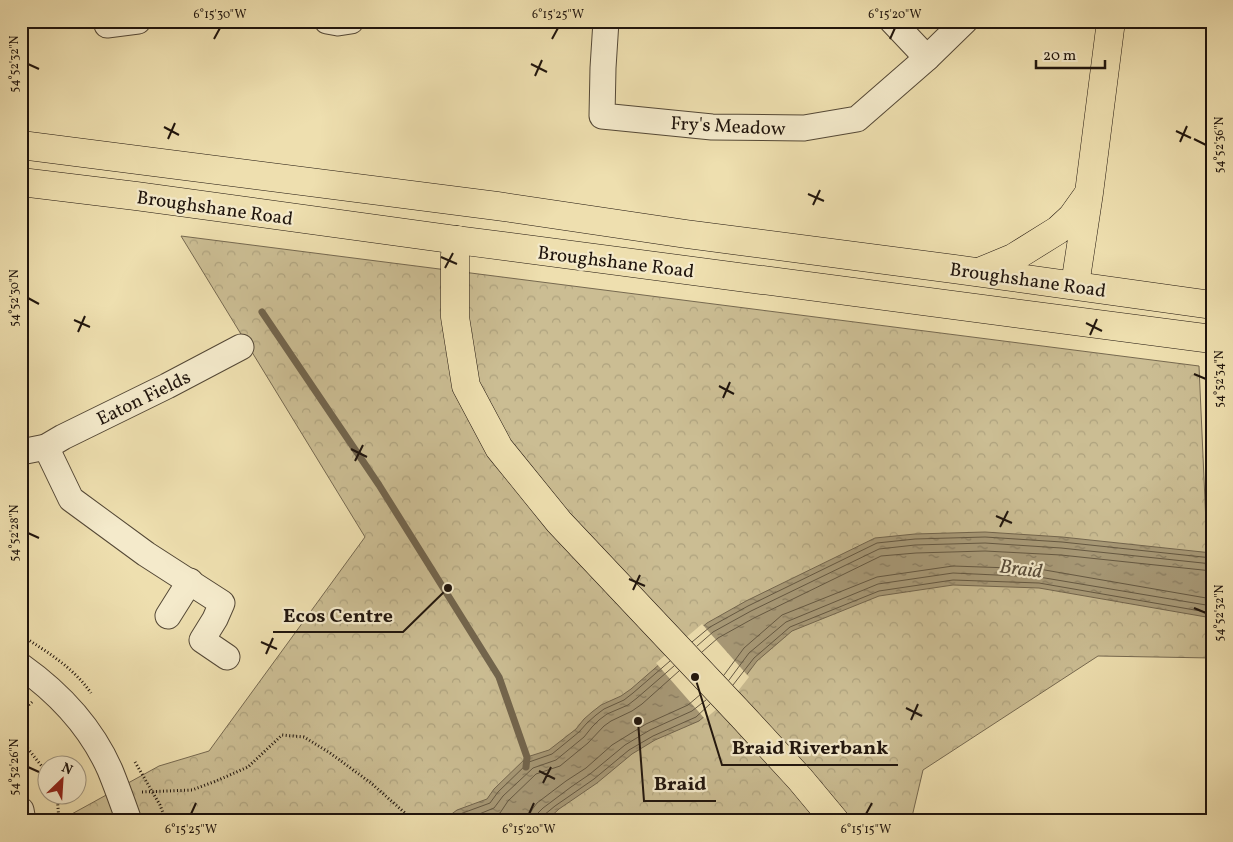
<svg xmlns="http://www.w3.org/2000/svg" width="1233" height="842" font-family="Vollkorn,serif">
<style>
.forest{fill:url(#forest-crowns);stroke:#766950}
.water{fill:url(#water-ripples);stroke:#72654d}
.pier{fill:#eedfaf}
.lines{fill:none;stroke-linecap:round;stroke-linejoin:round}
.shore{stroke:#645842;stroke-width:1}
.stream{stroke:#72654d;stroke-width:7}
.minor-casing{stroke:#544836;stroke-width:27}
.major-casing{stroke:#20150d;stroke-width:29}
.highway-casing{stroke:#20150d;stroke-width:29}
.path{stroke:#20150d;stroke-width:3;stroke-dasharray:1 2.5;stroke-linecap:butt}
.minor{stroke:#f4eacb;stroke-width:25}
.major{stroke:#eedfaf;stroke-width:28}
.highway{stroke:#eedfaf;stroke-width:28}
.ticks{fill:none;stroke:#20150d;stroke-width:2}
.labels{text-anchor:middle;stroke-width:4.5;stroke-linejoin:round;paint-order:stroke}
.street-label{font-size:19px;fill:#20150d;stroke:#f4eacb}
.water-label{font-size:20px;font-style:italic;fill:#564a38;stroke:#f4eacb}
.leader{fill:none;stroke:#20150d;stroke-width:2}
.callout-dot{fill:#20150d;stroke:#f4eacb;stroke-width:2}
.callout-label{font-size:20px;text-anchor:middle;font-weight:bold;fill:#20150d;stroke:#f4eacb;stroke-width:4.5;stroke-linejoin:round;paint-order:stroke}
.neatline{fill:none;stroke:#20150d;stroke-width:2}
.ticks-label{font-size:12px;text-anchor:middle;fill:#20150d}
</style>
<defs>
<pattern id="forest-crowns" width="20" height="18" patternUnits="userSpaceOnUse" patternTransform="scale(1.25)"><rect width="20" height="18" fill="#cbbd93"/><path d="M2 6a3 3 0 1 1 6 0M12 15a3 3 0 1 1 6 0" fill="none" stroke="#aea27e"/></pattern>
<pattern id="water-ripples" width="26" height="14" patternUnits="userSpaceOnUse" patternTransform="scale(1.25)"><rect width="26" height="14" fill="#a89a78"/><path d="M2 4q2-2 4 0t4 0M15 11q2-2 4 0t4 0" fill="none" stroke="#887c61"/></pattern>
</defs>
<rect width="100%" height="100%" fill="#eedfaf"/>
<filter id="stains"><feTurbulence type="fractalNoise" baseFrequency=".004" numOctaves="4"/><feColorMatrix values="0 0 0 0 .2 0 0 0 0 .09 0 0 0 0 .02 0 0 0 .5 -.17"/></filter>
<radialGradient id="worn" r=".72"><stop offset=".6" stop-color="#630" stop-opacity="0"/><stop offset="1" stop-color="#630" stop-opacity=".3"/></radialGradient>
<polygon class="forest" points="181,236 1199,366 1212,658 1098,656 923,770 911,821 59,821 159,766 209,751 365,537"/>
<polygon class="water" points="985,532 1062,537 1212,553 1212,618 1039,588 953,585 879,596 792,631 757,661 736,689 699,721 655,740 632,754 597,783 559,809 546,821 442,821 457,810 487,799 494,789 527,757 549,750 576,729 584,719 592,712 601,705 621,696 631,689 707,623 746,601 875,538 915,534"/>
<polygon class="pier" points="702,624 749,677 738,691 705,719 656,663"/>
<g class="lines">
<g class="shore">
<polyline points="692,642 710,627 748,606 877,543 915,539 985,537 1062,542 1212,558"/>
<polyline points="697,646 713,632 751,611 879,549 915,545 985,543 1061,548 1212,564"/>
<polyline points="702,652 718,638 754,618 881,556 916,553 985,551 1061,555 1212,571"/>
<polyline points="724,675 744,648 782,615 877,577 953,566 1039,569 1212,599"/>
<polyline points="729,680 749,653 786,622 878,584 953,573 1039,577 1212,606"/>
<polyline points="733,685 754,658 790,627 879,591 953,580 1039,583 1212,613"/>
<polyline points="451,821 460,814 490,803 498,792 529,762 552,754 579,732 587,723 596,715 604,709 624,700 633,693 670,661"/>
<polyline points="462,821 494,808 503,796 533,768 556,760 584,737 592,727 599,720 607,714 628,705 637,698 674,666"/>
<polyline points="483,821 500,813 508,801 536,774 560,766 588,743 604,726 611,721 632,711 642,704 679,671"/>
<polyline points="529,821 531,811 537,803 566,781 586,768 612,745 646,724 688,705 701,694"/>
<polyline points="536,821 537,814 543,808 571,787 590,774 625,745 650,730 692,711 706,700"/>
<polyline points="543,821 544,815 555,806 594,779 629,750 653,736 696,717 710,704"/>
</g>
<polyline class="stream" points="262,312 379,485 499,677 527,757 526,767"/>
<g class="minor-casing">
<g id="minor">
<polyline points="327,21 338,23 351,21"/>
<polyline points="606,21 603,68 602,116 712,127 804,128 857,119 927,58"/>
<polyline points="892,21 927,58 965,21"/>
<polyline points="107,25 138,21"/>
<polyline points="46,447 71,499 146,554 222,603 215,619 202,640 227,657"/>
<polyline points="21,452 46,447 63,437 167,386 241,347"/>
<polyline points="168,616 190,581"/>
<path d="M21 666C59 693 91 727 110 770 117 787 123 804 129 821"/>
<polyline points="21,810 23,821"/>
</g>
</g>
<g class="major-casing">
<g id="major">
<polyline points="21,145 497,206 686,234 954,269 1212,305"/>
<polyline points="21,182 136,196 457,240 1212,339"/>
</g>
</g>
<g class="highway-casing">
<g id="highway">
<polyline points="457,240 455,255 455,317 466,386 499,448 559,522 743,717 800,779 835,821"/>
<polyline points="979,272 1013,258 1058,230 1072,217 1087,196"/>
<polyline points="1075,285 1089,193 1111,21"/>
</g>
</g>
<g class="path">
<path d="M21 635C47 652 73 667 91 693"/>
<polyline points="21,712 32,702"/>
<polyline points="21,740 48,774"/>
<polyline points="135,762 160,805 166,821"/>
<polyline points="142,792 192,790 216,781 248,767 282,735 304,737 330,753 371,783 414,821"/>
<polyline points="57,794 59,821"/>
</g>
<use href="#minor" class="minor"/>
<use href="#major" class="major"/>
<use href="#highway" class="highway"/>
</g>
<path class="ticks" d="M214 39 220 28M552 39 558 28M890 39 895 28M28 64 39 69M531 64 547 72M535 76 542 60M164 127 179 135M1176 131 1191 138M168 139 175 123M1194 139 1206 145M1180 142 1187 126M808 194 824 201M813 205 820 190M441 257 457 264M445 268 453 253M28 298 39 304M74 320 90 327M1086 323 1102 331M78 332 85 316M1090 335 1097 319M1194 374 1206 379M719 386 734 394M723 398 730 382M351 449 367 457M355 461 363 445M996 516 1012 523M1000 527 1008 511M28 533 39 538M629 579 645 586M633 590 640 575M1194 608 1206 613M261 642 277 649M266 654 273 638M906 708 922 716M911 720 918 704M28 767 39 772M539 771 555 779M543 783 551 767M191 814 196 803M529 814 534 803M866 814 872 803"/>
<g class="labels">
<g class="street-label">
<text transform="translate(728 125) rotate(3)" y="7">Fry's Meadow</text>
<text transform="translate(215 207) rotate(8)" y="7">Broughshane Road</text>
<text transform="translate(616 261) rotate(7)" y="7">Broughshane Road</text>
<text transform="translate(1028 279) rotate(8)" y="7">Broughshane Road</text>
<text transform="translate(143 397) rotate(-26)" y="7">Eaton Fields</text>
</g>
<g class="water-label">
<text transform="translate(1021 568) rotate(7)" y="7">Braid</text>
</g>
</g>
<path class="leader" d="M448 588L403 632H273M695 677L722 765H898M638 721L644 801H716"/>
<g class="callout-dot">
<circle cx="448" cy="588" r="5"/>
<circle cx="695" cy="677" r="5"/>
<circle cx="638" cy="721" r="5"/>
</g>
<g class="callout-label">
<text x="338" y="622">Ecos Centre</text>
<text x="810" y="754">Braid Riverbank</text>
<text x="680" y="790">Braid</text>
</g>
<rect width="1233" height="842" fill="none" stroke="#eedfaf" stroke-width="55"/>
<g transform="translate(62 780) rotate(25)"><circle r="24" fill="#f4eacb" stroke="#9f957f"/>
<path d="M0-4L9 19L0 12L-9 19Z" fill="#8f2418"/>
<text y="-8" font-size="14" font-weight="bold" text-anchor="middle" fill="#20150d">N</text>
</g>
<path d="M1036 60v8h69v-8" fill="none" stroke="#20150d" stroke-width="2.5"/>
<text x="1043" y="60" font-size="15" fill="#20150d" stroke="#f4eacb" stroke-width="4" paint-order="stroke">20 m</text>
<rect x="28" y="28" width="1178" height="786" class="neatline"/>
<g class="ticks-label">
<text x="220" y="18">6°15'30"W</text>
<text x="558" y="18">6°15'25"W</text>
<text x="895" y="18">6°15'20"W</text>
<text transform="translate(14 64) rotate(-90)" y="4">54°52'32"N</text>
<text transform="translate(1219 145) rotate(-90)" y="4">54°52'36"N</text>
<text transform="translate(14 298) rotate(-90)" y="4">54°52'30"N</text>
<text transform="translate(1219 379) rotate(-90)" y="4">54°52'34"N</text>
<text transform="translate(14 533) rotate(-90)" y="4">54°52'28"N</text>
<text transform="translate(1219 613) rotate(-90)" y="4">54°52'32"N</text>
<text transform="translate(14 767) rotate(-90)" y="4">54°52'26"N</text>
<text x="191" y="833">6°15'25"W</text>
<text x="529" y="833">6°15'20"W</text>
<text x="866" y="833">6°15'15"W</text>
</g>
<rect width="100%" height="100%" filter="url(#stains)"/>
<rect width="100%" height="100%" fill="url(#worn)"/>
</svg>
